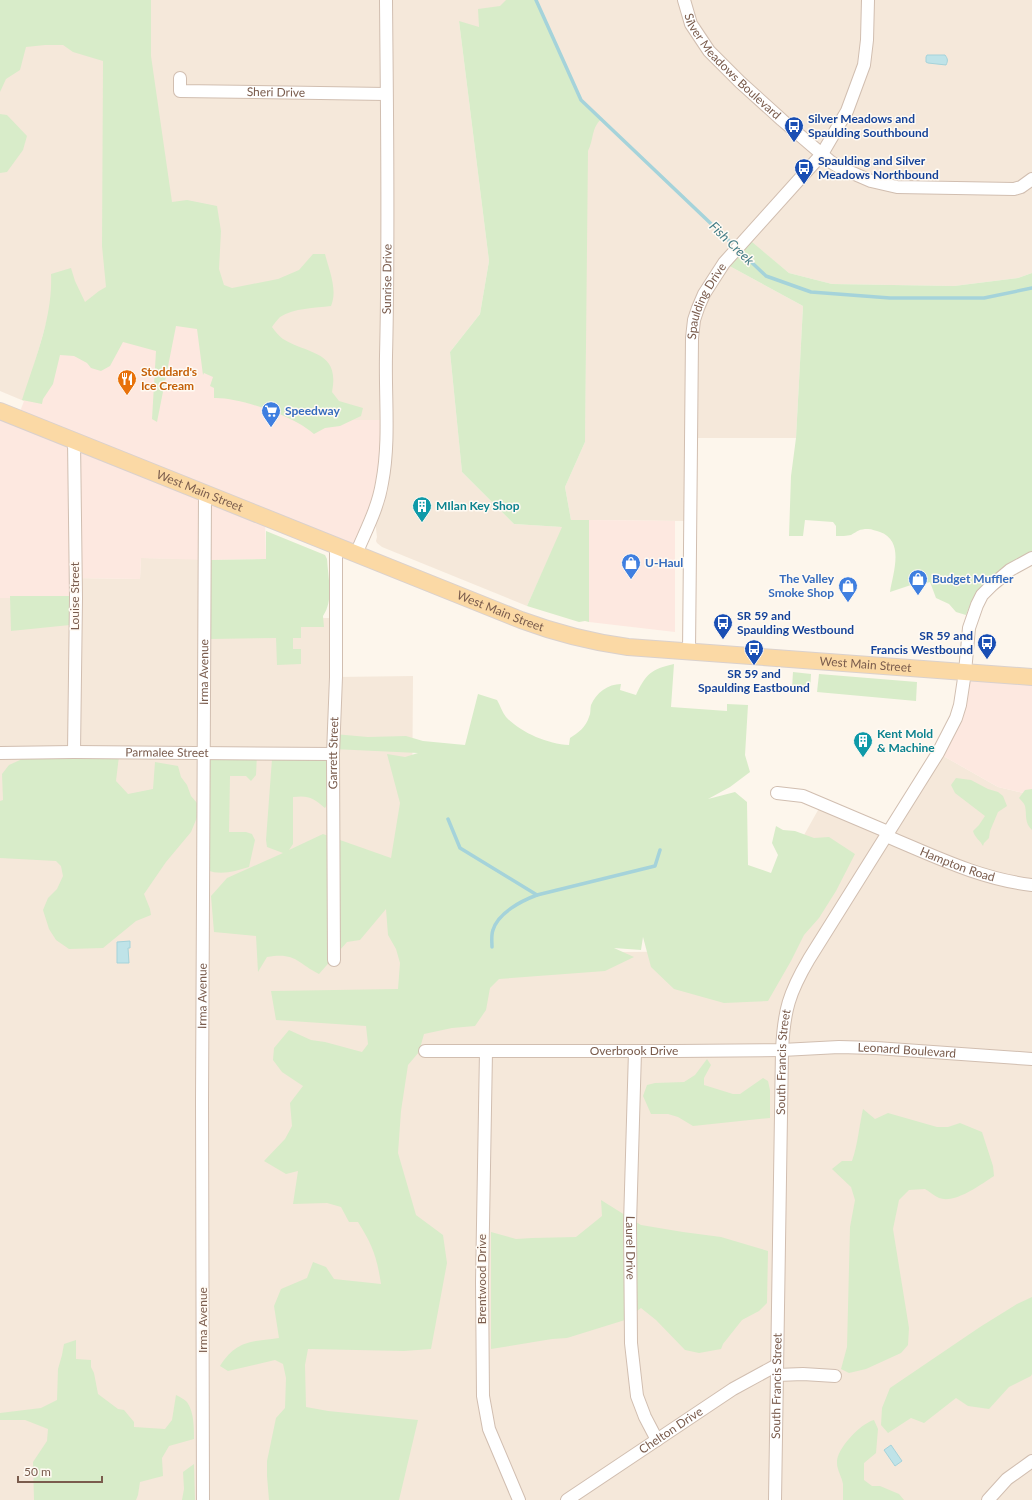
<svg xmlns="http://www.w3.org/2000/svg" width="1032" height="1500" font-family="Lato,sans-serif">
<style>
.residential{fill:#f5e8da}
.commercial{fill:#fde8e0}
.green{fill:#d8ecc9}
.water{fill:#bfe3e8;stroke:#a5d3da}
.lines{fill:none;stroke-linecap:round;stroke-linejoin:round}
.stream{stroke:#a5d3da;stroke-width:3.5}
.minor-casing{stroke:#d1beb0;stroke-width:14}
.major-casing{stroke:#dad1cd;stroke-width:18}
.minor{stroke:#fff;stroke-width:12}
.major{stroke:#fbd9a5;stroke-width:16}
.labels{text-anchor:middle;stroke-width:3;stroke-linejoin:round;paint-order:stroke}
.street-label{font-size:12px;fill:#7a5c4d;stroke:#fffaf3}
.transit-label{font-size:12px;font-weight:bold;fill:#164399;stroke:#fffaf3;text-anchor:start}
.food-label{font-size:12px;font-weight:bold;fill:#c56008;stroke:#fffaf3;text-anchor:start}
.shop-label{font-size:12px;font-weight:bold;fill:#366cbe;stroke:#fffaf3;text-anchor:start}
.culture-label{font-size:12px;font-weight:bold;fill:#0d838f;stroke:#fffaf3;text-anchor:start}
.water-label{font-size:13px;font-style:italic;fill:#437c86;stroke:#fffaf3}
</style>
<rect width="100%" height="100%" fill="#fdf6ec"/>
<g class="residential">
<polygon points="151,0 1032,0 1032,273 1018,278 954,286 832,284 789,273 746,238 724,263 803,306 796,438 691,438 690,521 571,520 565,487 585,442 586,277 459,21 489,261 480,314 450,352 462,472 514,524 563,527 527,606 382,547 377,543 376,541 377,537 374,513 314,420 52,303 24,401 0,391 0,63 22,28 151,28"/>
<polygon points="141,558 204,559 204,619 335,618 336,677 413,676 411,954 739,951 822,803 888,832 938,753 998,787 1032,795 1032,1500 0,1500 0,598 75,598 75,578 140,579"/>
</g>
<g class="commercial">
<polygon points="203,301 314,420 386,420 384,474 356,554 265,518 266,559 210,560 141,558 140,579 76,578 76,598 0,598 0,410 18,417 24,401 52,303"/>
<polygon points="589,520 675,521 675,632 589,622"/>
<polygon points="965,672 1032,677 1032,795 998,787 938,753"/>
</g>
<g class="green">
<path d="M0 0H151V56L172 202 187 200 217 206 221 231 219 269 224 285 232 288 278 279 299 270 313 254H325C329 270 338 290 331 306 315 308 294 308 280 317 277 320 274 324 272 327 275 331 279 336 283 339 310 355 340 351 332 392L339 401 363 408 361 416 340 426 325 428 314 434C309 430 304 426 298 423 279 412 236 397 214 398V388L210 386 213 377 204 373 203 375 197 329 176 326 157 422 152 419 156 351 123 342 110 366 101 371 91 368 87 363 74 356 60 355 53 384 43 399 42 404 22 400C35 359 53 317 51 274L71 268 75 281 85 302 99 291 106 287 102 246 103 61 73 52 63 45H45L26 47 20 70 6 79 0 92Z"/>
<path d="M506 0H537L581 100 601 119C591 129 594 139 588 151L585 442 565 487 571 520H589V622L585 621 579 622 527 606 562 527 514 524 462 472 450 352 480 314 489 261 459 21 479 27 478 9 500 6Z"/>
<polygon points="0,114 7,115 27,136 23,150 7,172 0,173"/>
<path d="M746 237 789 273 832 284 954 286 1018 278 1032 273V553C1013 564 990 574 977 593 972 599 969 608 966 615L956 612 949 604 936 598 930 582 924 584 923 581 890 592C893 573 905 541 880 532 876 531 872 529 868 529 859 529 858 531 851 535 847 536 841 536 836 536V526L833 522 805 520 803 536H789L791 476 796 438 803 306 724 263Z"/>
<path d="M266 531 325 555 327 559C328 577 334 600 323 616L324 627H301V638H293V649H301V664L277 665 276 638 210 639V560L266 559Z"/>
<polygon points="10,596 70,596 70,625 11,631"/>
<path d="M674 664 671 707 727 711V704L748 705 745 755 750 772 730 787 708 799 735 792 747 802 748 865 771 873 778 855 772 843 776 826 783 830 795 831 814 838 829 837 855 854 836 891 819 918 804 935 791 961 768 1001 724 1003 674 989 651 967 643 937 641 950 614 948 634 957 605 971 499 979 490 988 486 1010 475 1026 452 1028 424 1034 419 1052 408 1065 401 1111 398 1153 416 1215 443 1235 447 1263 431 1349 404 1351 308 1349 305 1365 306 1407 328 1411 418 1420 399 1500H269L267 1476V1461L276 1418 285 1408 286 1378 283 1364 275 1360 228 1371 220 1366C237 1340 250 1342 279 1338L274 1306 281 1289 307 1278 313 1262 326 1267 334 1279 381 1284C377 1257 372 1244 358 1222H349L341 1207 327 1203 293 1204 298 1171 286 1174 264 1161 285 1139 292 1126 290 1103 303 1086 282 1072 273 1060 274 1048 289 1030 311 1040 325 1042 362 1052 368 1044 366 1026 276 1020 271 991 398 989 400 963 396 949 388 935 386 909 360 940 347 942 319 974C297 963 296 952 267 957L258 972 256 936 214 932 211 896 227 878 283 853 267 847 266 840 272 759 328 758 330 800 325 808C313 798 309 795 293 797V844L289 850 323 834 391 858 400 803 387 754 405 757 418 753 333 749 334 734 368 737 406 736 423 741 465 745 478 694 497 700C500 705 502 712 506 717 520 732 547 744 569 745L570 738C578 733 586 727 589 717 591 713 590 709 591 705 596 693 608 684 621 684L620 690 636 695C646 674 651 669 674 664Z"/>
<polygon points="793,672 811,674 810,692 792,689"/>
<polygon points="819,674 917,682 916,701 817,692"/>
<path d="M204 754H257L256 775 251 781 246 776H230L229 832H246L252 834 255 840 249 867C235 871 221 876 207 870Z"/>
<polygon points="24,756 119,756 116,781 128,794 153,789 155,762 178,766 181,777 187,785 191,796 197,803 198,815 191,832 166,862 144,894 150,909 151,915 136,921 103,948 69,949 56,940 49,929 43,910 48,898 57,889 63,876 61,866 56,861 0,858 0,801 3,800 2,774 9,765 20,760"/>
<path d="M956 778 971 780 988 789 998 792 1003 796 1007 806 998 812 990 831 989 838 984 843 983 846C980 840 975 838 973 831L979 825 985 816 955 793 951 785Z"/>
<path d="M1032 789V830C1024 823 1027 815 1025 806 1024 803 1021 800 1019 798L1025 790Z"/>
<polygon points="707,1059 711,1065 704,1078 704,1085 733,1094 740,1094 763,1078 768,1081 770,1090 770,1118 693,1126 678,1117 668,1114 651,1114 643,1096 647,1085 655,1083 684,1082 695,1075"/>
<path d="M863 1109 875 1119 888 1113 937 1127H948L960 1123 982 1132 993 1166 994 1176C980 1185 955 1204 939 1198 934 1196 929 1191 925 1189L909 1190 899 1200 893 1229 909 1328 908 1345 901 1353 866 1369 849 1373 841 1369 847 1347 850 1227 855 1200 851 1187 832 1169 842 1161H852C858 1144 859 1126 863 1109Z"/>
<polygon points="601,1200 641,1225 683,1232 721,1237 768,1251 767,1303 759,1311 742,1320 723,1344 721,1349 699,1353 685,1350 656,1320 641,1308 625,1320 567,1338 552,1339 491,1349 491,1232 516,1239 532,1238 576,1237 602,1216"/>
<polygon points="1032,1297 1032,1374 1031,1376 1009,1387 989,1409 968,1406 956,1398 924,1423 911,1418 888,1433 881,1425 882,1408 890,1388 980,1327 1017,1304"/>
<path d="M76 1340V1359L91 1360V1367L94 1373 98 1394 118 1409 124 1410 134 1422V1427L165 1429 172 1420 176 1395C180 1397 184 1399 187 1402 194 1412 194 1427 194 1439L169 1446 162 1458 163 1476 140 1482 138 1495 136 1500H34L33 1462 47 1441 48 1429 25 1420H0V1413L41 1408 57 1400 58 1369 62 1355 64 1344Z"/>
<path d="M874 1420 878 1429 876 1453 864 1463V1480L872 1486H880L899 1494 904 1500H843C843 1495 843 1489 843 1484 842 1477 837 1470 837 1463 836 1449 861 1423 874 1420Z"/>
<polygon points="194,1464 195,1500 182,1500 184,1489 183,1472"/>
</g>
<g class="water">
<path d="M927 55H945C948 59 948 61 946 65L928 63 926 62V57Z"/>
<polygon points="130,941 130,948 128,948 129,963 117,963 117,942"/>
<polygon points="891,1445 902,1461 895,1466 884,1450"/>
</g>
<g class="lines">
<g class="stream">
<polyline points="536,0 581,100 766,276 811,292 890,298 984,298 1032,288"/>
<polyline points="448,819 460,848 537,895"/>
<path d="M492 947C492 942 491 935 493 930 498 913 521 901 537 895L655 866 660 850"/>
</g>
<g class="minor-casing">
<g id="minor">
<path id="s1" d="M684 0 691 24 709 51 740 82 782 120 831 162 841 168 871 181 897 187 1014 189 1021 187 1032 179"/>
<path id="s2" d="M180 78V91L386 94"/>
<path id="s3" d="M356 554C366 530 378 508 382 483 390 442 385 398 386 356 389 238 387 119 386 0"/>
<path id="s4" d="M689 652 692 338 694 320 698 308 704 294 724 263 822 154 847 111 864 65 867 40 868 0"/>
<polyline points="74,752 76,598 74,440"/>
<path id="s5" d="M0 753 74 752 333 754"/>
<polyline points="777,793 803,796 888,832"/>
<path id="s6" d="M886 836C934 856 980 879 1032 885"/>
<path id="s7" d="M334 960 333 754 336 677V546"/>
<path id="s8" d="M425 1051H676L782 1050 839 1047 876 1048 1032 1059"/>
<polyline points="486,1051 482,1282 483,1396 489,1429 519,1500"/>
<path id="s9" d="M635 1051 630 1224 631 1343 637 1396 645 1417 657 1440"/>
<polyline points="777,1375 803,1374 835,1376"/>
<path id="s10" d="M203 1500 202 1101 205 493"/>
<path id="s11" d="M567 1500 733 1389 777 1365"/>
<path id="s12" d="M775 1500 782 1050C784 1010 789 993 809 959L938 753 956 718 960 705 965 672 969 628 977 605 982 595 992 585 1010 570 1032 558"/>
<polyline points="988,1500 1007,1479 1032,1461"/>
</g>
</g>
<g class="major-casing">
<g id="major">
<path id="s13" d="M0 411 521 620C556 633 591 642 628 647L1032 677"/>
</g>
</g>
<use href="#minor" class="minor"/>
<use href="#major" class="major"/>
</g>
<defs>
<g id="bus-pin" transform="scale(1)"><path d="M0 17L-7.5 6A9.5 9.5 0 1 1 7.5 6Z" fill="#1a4fb4" stroke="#fffaf3"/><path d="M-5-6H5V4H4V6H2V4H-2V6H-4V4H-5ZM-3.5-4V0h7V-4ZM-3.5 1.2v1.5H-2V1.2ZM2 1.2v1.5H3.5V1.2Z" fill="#fff"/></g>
<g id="restaurant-pin" transform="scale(1)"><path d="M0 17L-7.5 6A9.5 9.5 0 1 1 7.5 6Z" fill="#e8710a" stroke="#fffaf3"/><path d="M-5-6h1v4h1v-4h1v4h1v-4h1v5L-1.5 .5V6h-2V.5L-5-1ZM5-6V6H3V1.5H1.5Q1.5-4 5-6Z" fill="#fff"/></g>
<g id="supermarket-pin" transform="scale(1)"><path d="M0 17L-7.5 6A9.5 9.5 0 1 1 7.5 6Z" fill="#3f7fe0" stroke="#fffaf3"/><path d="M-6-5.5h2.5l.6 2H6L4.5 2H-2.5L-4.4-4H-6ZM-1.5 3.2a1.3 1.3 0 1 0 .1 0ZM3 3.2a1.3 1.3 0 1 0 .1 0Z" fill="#fff"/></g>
<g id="building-pin" transform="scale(1)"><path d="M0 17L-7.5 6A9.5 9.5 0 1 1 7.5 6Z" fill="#0f9aa8" stroke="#fffaf3"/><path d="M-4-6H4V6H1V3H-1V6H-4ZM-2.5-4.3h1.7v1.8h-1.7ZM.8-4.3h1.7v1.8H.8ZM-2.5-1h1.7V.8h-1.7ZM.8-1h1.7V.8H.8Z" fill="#fff"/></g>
<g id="shop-pin" transform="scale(1)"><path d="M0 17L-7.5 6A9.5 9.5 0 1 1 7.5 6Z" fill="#3f7fe0" stroke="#fffaf3"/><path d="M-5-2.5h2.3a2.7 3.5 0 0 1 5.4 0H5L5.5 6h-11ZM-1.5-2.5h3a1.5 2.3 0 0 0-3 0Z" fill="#fff"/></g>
</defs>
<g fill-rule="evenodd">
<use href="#bus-pin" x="794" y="126"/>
<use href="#bus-pin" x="804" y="168"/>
<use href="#restaurant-pin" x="127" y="379"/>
<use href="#supermarket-pin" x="271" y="411"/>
<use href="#building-pin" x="422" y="506"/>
<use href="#shop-pin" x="631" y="563"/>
<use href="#shop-pin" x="918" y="579"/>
<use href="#shop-pin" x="848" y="586"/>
<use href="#bus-pin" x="723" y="623"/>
<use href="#bus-pin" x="987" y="643"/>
<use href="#bus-pin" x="754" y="649"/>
<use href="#building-pin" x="863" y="741"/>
</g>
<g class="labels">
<g class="street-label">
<text dy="4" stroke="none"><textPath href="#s1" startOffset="84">Silver Meadows Boulevard</textPath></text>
<text dy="4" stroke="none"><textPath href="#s2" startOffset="109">Sheri Drive</textPath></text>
<text dy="4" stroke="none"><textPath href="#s3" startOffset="280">Sunrise Drive</textPath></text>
<text dy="4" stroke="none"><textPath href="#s4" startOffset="354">Spaulding Drive</textPath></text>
<text dy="4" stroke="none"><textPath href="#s13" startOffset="215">West Main Street</textPath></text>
<text transform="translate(75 596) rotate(-90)" y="4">Louise Street</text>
<text dy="4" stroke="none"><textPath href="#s13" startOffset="539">West Main Street</textPath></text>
<text dy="4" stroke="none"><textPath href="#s13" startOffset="910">West Main Street</textPath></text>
<text dy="4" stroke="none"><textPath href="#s10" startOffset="828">Irma Avenue</textPath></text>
<text dy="4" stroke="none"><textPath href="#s5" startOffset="167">Parmalee Street</textPath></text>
<text dy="4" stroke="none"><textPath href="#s7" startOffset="207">Garrett Street</textPath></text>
<text dy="4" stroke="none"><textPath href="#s6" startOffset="77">Hampton Road</textPath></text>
<text dy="4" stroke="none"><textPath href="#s10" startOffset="504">Irma Avenue</textPath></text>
<text dy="4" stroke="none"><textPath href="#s8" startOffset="209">Overbrook Drive</textPath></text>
<text dy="4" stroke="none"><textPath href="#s8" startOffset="482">Leonard Boulevard</textPath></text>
<text dy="4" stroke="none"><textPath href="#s12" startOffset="438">South Francis Street</textPath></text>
<text dy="4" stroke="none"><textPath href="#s9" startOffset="197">Laurel Drive</textPath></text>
<text transform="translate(482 1279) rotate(-90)" y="4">Brentwood Drive</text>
<text transform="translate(203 1320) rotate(-90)" y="4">Irma Avenue</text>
<text dy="4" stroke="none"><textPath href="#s12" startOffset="114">South Francis Street</textPath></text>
<text dy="4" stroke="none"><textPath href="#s11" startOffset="125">Chelton Drive</textPath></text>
</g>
<g class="transit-label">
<text x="808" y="123">Silver Meadows and<tspan x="808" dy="14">Spaulding Southbound</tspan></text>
<text x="818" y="165">Spaulding and Silver<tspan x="818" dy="14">Meadows Northbound</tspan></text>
<text x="737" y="620">SR 59 and<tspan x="737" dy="14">Spaulding Westbound</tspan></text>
<text x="973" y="640" text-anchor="end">SR 59 and<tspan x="973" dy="14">Francis Westbound</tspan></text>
<text x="754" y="678" text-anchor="middle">SR 59 and<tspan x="754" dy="14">Spaulding Eastbound</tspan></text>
</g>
<g class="food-label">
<text x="141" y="376">Stoddard's<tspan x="141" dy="14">Ice Cream</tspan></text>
</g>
<g class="shop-label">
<text x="285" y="415">Speedway</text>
<text x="645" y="567">U-Haul</text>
<text x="834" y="583" text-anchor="end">The Valley<tspan x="834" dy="14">Smoke Shop</tspan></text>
<text x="932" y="583">Budget Muffler</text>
</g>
<g class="culture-label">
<text x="436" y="510">MIlan Key Shop</text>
<text x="877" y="738">Kent Mold<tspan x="877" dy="14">&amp; Machine</tspan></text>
</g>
<g class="water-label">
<text transform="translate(732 243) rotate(44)" y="5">Fish Creek</text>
</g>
</g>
<path d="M18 1476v6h84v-6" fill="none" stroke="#7a5c4d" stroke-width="2"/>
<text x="24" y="1476" font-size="12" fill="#7a5c4d" stroke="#fffaf3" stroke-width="3" paint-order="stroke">50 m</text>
</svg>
